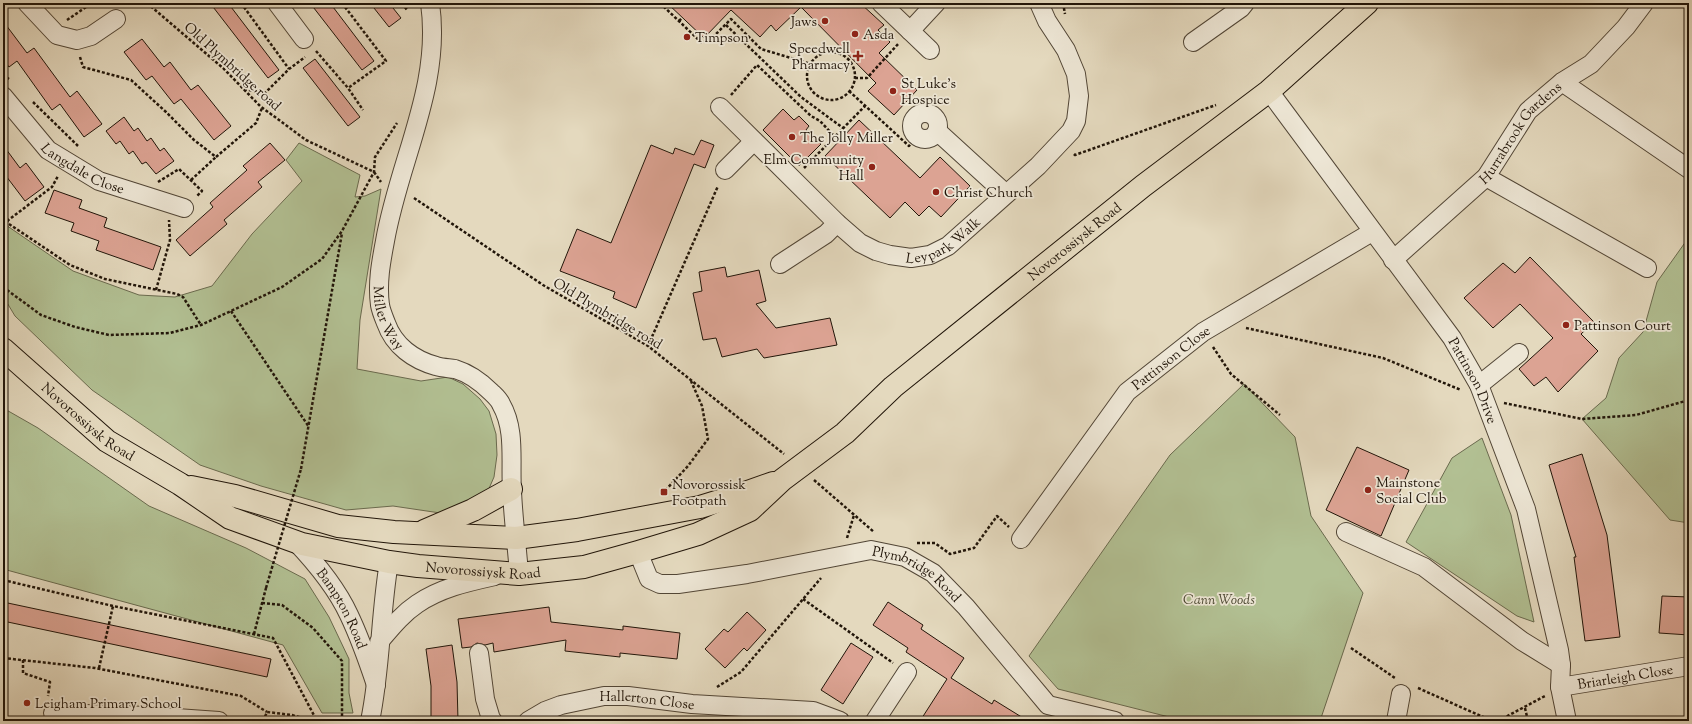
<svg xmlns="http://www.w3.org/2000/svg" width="1692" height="724" font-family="'Sorts Mill Goudy',serif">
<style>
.green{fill:#b2c093;stroke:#6a6a4e}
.building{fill:#dca393;stroke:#211509}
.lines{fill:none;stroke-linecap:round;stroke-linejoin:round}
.minor-casing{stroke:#524636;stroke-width:20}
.major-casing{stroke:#211509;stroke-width:24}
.path{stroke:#211509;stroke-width:2.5;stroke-dasharray:3 2;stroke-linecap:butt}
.minor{stroke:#ede6d5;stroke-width:18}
.major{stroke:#e4d9be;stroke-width:22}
.path-bridge{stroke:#211509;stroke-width:2.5;stroke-dasharray:3 2;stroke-linecap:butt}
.poi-dot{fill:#8f2418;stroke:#ede6d5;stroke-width:1.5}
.labels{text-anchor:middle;stroke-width:3.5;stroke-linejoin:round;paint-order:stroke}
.poi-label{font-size:14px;fill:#211509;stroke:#ede6d5;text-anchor:start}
.street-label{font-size:14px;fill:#211509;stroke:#ede6d5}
.park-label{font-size:14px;font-style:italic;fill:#4c4832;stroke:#ede6d5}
</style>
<rect width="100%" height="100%" fill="#e4d9be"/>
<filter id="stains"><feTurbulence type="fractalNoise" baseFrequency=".005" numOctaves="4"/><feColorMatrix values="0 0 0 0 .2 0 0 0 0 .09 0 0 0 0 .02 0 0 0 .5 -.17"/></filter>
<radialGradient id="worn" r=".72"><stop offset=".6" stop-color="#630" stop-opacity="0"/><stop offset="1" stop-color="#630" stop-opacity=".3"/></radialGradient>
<g class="green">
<polygon points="299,143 360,175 355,197 365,196 381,189 360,320 357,369 421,381 448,377 463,384 480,399 489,411 496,434 497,455 494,477 484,500 447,514 393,506 346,510 261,486 200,465 92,390 15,316 3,296 3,223 73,271 139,295 175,297 212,286 252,234 302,181 286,160"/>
<polygon points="1689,237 1689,523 1670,520 1582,419 1606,398 1619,358 1643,332 1657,282"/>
<polygon points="1244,384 1295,437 1311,516 1363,593 1320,721 1181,721 1181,720 1058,689 1029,656 1170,455"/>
<polygon points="3,408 38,428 149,506 246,548 305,579 329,617 349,659 349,693 353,713 322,713 283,645 3,569"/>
<polygon points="1482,438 1511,515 1534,622 1517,616 1406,542 1452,458"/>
</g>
<g class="building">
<polygon points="210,3 228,3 279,70 268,78"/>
<polygon points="310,3 330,3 374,61 362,70"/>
<polygon points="370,3 389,3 401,18 389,27"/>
<polygon points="667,3 860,3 884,25 878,30 890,42 879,53 917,90 894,115 868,91 876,83 801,7 776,31 771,25 760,37 731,10 704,38"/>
<polygon points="3,21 27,53 34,48 70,97 77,91 102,124 84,137 60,104 52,110 17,61 9,67 3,59"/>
<polygon points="142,39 164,67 170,62 191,90 198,85 231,126 214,140 181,99 174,104 152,76 146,80 124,52"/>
<polygon points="315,59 360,117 348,126 303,68"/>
<polygon points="783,109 794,120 799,116 809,126 806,130 821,144 799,166 763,130"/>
<polygon points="124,117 134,131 138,128 147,141 151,138 160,151 164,148 174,161 156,174 146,162 142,164 133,151 129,154 120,141 116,144 106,131"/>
<polygon points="859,120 920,178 940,157 970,186 941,217 929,206 919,216 905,202 890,218 825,156"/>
<polygon points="701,140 714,145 705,168 694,164 636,308 613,298 615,292 560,271 577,229 611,243 651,145 673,154 675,148 694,155"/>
<polygon points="270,143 285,160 258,182 262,187 224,220 227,224 190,256 176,240 213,207 210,203 247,170 243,166"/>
<polygon points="3,145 20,168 26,163 44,187 25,201 3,172"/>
<polygon points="54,190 82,200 79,208 107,218 104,227 161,247 153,270 96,250 99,241 71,231 74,223 45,213"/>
<polygon points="1530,257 1594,322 1581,334 1598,351 1558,392 1546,377 1534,386 1519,369 1553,338 1520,304 1493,328 1464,298 1503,263 1515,273"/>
<polygon points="725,267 727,277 759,270 766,301 756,304 776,328 830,318 837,345 764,358 757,349 722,357 716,338 703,340 693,293 702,291 699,272"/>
<polygon points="1357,447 1409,470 1381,536 1326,510"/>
<polygon points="1582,454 1607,535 1620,637 1585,641 1574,557 1576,557 1549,465"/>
<polygon points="1662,596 1689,597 1689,635 1659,633"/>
<polygon points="3,602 271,659 267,677 3,621"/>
<polygon points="888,602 923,625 921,629 964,658 951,678 992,704 994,700 1028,721 920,721 947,679 906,652 908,648 873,625"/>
<polygon points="549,607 551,622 623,630 623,626 680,633 677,659 620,653 620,657 565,651 566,640 494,652 493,643 485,645 477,643 471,647 462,648 458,619"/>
<polygon points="747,612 766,630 747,651 744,648 725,668 705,649 724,629 728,632"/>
<polygon points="851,643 873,657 843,704 821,690"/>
<polygon points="452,645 457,682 458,721 431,721 431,686 426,649"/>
</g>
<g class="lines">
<g class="minor-casing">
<g id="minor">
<polyline points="27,3 57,35 77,40 91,36 116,19"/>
<polyline points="277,3 304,39"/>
<path id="s1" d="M430 3C442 86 399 160 385 241 381 262 377 283 380 305 381 311 384 318 386 323 394 346 414 360 436 366 442 368 449 368 455 369 468 373 481 382 491 392 494 395 499 399 501 404 516 430 510 461 512 490 513 518 517 546 519 574"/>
<polyline points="881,3 930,50"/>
<polyline points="910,31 936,3"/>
<polyline points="1193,42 1241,8 1245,3"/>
<polyline points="1562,82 1689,169"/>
<path id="s2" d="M1269 91 1452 338 1479 385 1526 509 1559 650 1561 665 1560 687 1567 721"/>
<path id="s3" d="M3 96 48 150 99 181 184 208"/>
<path id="s4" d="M720 107 837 223 860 243 876 251 890 255 911 258 930 255 948 246 1038 166 1071 131 1076 121 1079 96 1076 74 1066 50 1047 21 1039 3"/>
<circle cx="925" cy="126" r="13"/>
<polyline points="937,131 1006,194"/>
<polyline points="725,170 754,141"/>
<polyline points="1486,177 1647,268"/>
<path id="s5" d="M1393 260 1486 177 1528 111 1562 82 1591 64 1626 27 1644 3"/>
<polyline points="780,264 826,234 837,223"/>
<polyline points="1479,385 1519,353"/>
<polyline points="1346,532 1424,567 1522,641 1561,665"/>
<path id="s6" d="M1021 539 1127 392 1203 332 1372 232"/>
<path id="s7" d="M295 541C315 562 337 589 349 615 360 638 368 661 376 685"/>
<path id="s8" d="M638 552 649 579 660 584H678L747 574 871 550 905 557 933 573 966 607 1048 705 1115 721"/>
<path d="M379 642C391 628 402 614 417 604 440 588 468 582 495 576"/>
<polyline points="479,653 485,699 491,719 493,721"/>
<path id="s9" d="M1560 687 1689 666"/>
<polyline points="53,713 148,716 219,721"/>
<path d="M370 721C381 669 380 615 389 562"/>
<path id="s10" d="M528 721 545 711 561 705 604 696H628L692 704 813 711 840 721"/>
<polyline points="875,721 907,672"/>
<polyline points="1396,721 1401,694"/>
</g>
</g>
<g class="major-casing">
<g id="major">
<path id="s11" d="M3 349 107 441 180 484 230 518 302 544 389 562 418 566 519 574 584 567 638 552 698 534 750 510 782 480 845 433 893 387 1143 186 1269 91 1367 3"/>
<polyline points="191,487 235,496 338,526 394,532 516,538 577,530 700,507 739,495 773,483"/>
<polyline points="424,531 473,510 511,489"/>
</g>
</g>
<g class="path">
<polyline points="147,3 223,68 260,106 306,140 374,172"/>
<polyline points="241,3 289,69"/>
<polyline points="342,3 386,61 348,88"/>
<polyline points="402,3 407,10"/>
<polyline points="664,3 662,5 702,43 712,38 731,19 761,49 811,64"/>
<polyline points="1063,3 1065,14"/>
<polyline points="67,20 92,3"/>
<polyline points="679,21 682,18"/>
<polyline points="726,25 801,97 843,128"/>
<polyline points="316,51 348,88 363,110"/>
<circle cx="831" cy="76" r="24"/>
<polyline points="80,57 83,67 131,80 166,112 194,140 216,157 256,123 262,108"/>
<polyline points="3,75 9,79"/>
<polyline points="855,78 867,78 899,43"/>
<polyline points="244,89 265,93 289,69 305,57"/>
<polyline points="849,91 909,146 917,136"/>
<polyline points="731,95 757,65 811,116 820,121 834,136"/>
<polyline points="33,102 78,146"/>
<polyline points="1074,154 1075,155 1216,105"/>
<polyline points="804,168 865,106"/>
<polyline points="374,172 381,182"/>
<polyline points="191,180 216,157"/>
<polyline points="158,182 179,169 202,191 196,197"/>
<polyline points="414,198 543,285 648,346 784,454"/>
<polyline points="3,216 9,224 70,265 105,279 177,294 183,297 201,325"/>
<polyline points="7,221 52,187 58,176"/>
<polyline points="3,287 41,315 75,327 109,335 170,333 201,325 282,287 322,259 342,231 374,172 375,157 397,123"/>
<polyline points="156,290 170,240 169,220"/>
<polyline points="231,311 309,427"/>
<polyline points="1246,328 1383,358 1461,390"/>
<polyline points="648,346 718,186"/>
<polyline points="1213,347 1231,374 1280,415"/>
<polyline points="1504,403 1582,419 1636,415 1689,400"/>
<polyline points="301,469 342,233"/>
<polyline points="814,480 874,532"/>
<polyline points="662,494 688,466 708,439 702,406 691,381"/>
<polyline points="847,538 854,515"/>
<polyline points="917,543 935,543 950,554 974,548 997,516 1009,527"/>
<polyline points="3,580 113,606 273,638 317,721"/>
<polyline points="803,599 893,663"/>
<polyline points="262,603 282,605 313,628 342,661 342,721"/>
<polyline points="254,634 266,588"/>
<polyline points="1351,648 1395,678"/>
<polyline points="3,658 95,668 241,696 267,712"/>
<polyline points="23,660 23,673 50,682 48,696"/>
<polyline points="99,668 113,606"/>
<polyline points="717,687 741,672 821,578"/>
<polyline points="1418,688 1492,721"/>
<polyline points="1525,708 1528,721"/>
<polyline points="263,721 267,712 292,715 312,721"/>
<polyline points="1498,721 1545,696"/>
</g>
<use href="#minor" class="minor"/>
<use href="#major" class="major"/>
<polyline class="path-bridge" points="266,588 301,469"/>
</g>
<g class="poi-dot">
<circle cx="825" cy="21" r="4"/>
<circle cx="855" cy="34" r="4"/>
<circle cx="687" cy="37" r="4"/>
<path d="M856 50h4v4h4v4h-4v4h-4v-4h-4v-4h4z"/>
<circle cx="893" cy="91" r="4"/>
<circle cx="792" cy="137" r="4"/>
<circle cx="872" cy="167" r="4"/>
<circle cx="936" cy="192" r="4"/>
<circle cx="1566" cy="325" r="4"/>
<circle cx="1368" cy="490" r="4"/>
<rect x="660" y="488" width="8" height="8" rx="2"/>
<circle cx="27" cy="703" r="4"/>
</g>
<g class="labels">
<g class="poi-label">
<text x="817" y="26" text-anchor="end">Jaws</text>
<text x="863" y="39">Asda</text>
<text x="695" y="42">Timpson</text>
<text x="850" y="53" text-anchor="end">Speedwell<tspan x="850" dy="16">Pharmacy</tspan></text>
<text x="901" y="88">St Luke's<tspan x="901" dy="16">Hospice</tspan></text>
<text x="800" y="142">The Jolly Miller</text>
<text x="864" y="164" text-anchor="end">Elm Community<tspan x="864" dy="16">Hall</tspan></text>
<text x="944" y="197">Christ Church</text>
<text x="1574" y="330">Pattinson Court</text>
<text x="1376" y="487">Mainstone<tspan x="1376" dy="16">Social Club</tspan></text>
<text x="672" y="489">Novorossisk<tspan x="672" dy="16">Footpath</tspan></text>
<text x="35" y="708">Leigham Primary School</text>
</g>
<g class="street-label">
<text transform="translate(233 66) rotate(42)" y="5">Old Plymbridge road</text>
<text dy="5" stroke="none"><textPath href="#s5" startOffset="181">Hurrabrook Gardens</textPath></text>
<text dy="5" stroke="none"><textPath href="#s3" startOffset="110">Langdale Close</textPath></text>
<text dy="5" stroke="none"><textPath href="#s4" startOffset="286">Leypark Walk</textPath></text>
<text dy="5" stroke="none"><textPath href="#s11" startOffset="1243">Novorossiysk Road</textPath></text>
<text transform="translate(608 313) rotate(31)" y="5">Old Plymbridge road</text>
<text dy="5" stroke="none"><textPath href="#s1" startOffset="323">Miller Way</textPath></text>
<text dy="5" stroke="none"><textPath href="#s6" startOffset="237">Pattinson Close</textPath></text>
<text dy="5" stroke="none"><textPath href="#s2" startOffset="355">Pattinson Drive</textPath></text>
<text dy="5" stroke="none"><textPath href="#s11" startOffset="112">Novorossiysk Road</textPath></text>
<text dy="5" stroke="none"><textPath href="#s11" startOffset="544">Novorossiysk Road</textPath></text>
<text dy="5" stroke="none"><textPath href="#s8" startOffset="308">Plymbridge Road</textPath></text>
<text dy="5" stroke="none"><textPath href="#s7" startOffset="83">Bampton Road</textPath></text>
<text dy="5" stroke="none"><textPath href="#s9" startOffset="66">Briarleigh Close</textPath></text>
<text dy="5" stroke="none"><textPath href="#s10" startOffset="124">Hallerton Close</textPath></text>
</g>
<g class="park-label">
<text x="1219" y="604">Cann Woods</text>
</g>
</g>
<rect width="1692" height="724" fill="none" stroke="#e4d9be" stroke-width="16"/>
<rect x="4" y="4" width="1684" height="716" fill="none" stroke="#211509" stroke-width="2"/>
<rect x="8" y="8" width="1676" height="708" fill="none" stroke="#211509"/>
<rect width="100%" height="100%" filter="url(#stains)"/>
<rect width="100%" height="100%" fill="url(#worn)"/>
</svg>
